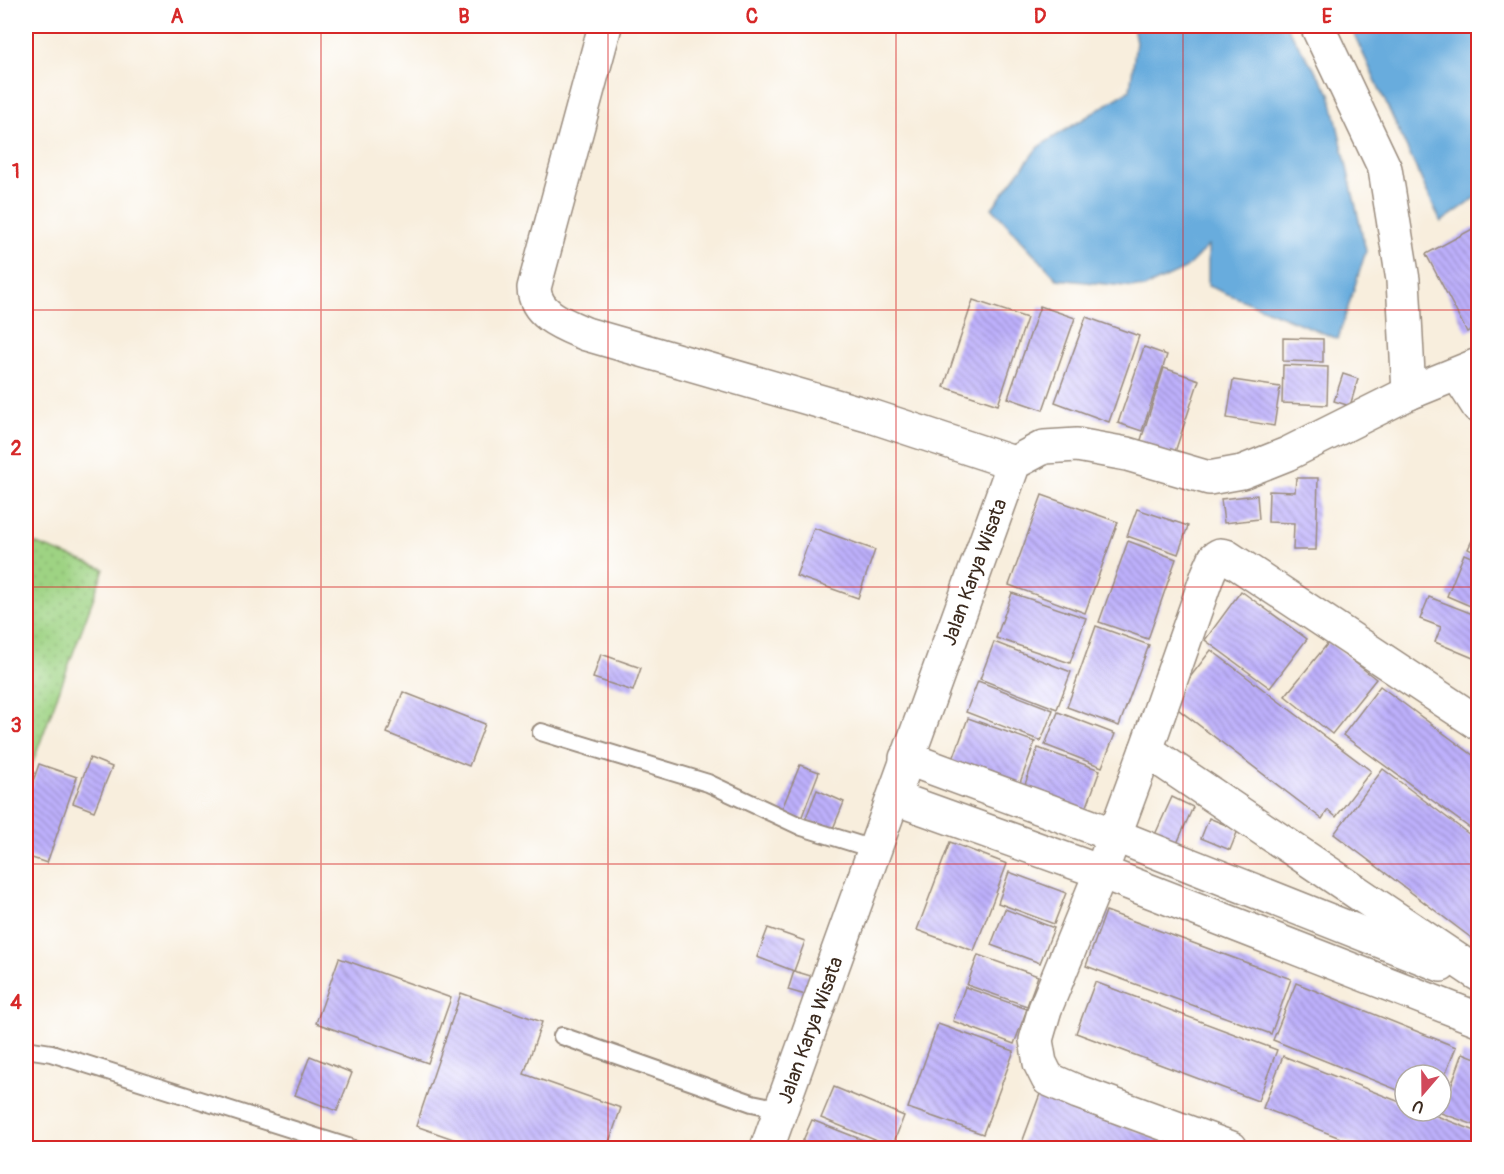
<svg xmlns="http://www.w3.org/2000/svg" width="1504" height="1174" font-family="Pangolin,sans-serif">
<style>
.grass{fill:url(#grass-dots);stroke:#6c7e50;stroke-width:1.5}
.water{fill:#67acdd;stroke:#516b7e;stroke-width:1.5}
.building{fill:url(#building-back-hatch)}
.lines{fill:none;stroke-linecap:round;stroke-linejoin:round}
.lane-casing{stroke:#9a8c7e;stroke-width:20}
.street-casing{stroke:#9a8c7e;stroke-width:36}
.lane{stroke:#fff;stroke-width:16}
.street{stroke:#fff;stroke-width:33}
.grid{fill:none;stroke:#d62828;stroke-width:1.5;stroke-opacity:0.55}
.labels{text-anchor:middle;stroke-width:4.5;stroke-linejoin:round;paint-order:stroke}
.street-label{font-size:20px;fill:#3b2a1e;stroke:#fff}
.neatline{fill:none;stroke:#d62828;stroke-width:2}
.grid-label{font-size:20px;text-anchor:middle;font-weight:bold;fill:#d62828}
</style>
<defs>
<pattern id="grass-dots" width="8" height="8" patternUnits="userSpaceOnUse" patternTransform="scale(1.5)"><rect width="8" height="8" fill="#9ed383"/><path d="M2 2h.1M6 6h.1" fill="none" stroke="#89b571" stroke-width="1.8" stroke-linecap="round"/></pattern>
<pattern id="building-back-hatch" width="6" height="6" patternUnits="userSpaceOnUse" patternTransform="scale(1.5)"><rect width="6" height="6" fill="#bdb0fc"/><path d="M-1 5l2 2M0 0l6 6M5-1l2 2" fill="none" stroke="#9b8fcb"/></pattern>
</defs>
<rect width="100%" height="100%" fill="#fff"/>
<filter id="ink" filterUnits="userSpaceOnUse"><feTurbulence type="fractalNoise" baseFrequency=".0167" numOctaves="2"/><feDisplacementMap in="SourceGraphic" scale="12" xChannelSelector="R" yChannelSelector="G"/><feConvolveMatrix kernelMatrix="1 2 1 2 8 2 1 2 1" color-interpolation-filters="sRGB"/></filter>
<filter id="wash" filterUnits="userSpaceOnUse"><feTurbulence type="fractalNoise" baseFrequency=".008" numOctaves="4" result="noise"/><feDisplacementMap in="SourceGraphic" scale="24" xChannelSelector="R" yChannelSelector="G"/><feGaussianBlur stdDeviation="1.35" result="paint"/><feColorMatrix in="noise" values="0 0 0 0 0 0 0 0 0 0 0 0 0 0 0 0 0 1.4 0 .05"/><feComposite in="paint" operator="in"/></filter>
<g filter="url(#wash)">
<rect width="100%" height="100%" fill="#f8eedd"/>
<polygon class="grass" points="26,540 104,569 26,781"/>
<g class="water">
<polygon points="1133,26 1286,26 1330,93 1366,251 1338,339 1208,286 1208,246 1185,269 1144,288 1057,279 992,208 1038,147 1130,90 1136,42"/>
<polygon points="1364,26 1478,26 1478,196 1441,222 1354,34"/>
</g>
<g id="blocks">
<g class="building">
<polygon points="1478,226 1478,326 1467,332 1426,254"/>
<polygon points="973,300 1027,318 998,405 944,387"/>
<polygon points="1040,306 1075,318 1043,410 1008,398"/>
<polygon points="1086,317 1139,336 1109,422 1055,402"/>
<polygon points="1283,338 1323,339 1323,362 1283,361"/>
<polygon points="1144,347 1167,355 1142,431 1118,423"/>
<polygon points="1283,365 1328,367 1327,405 1282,403"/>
<polygon points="1164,368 1199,380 1173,458 1139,446"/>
<polygon points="1343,374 1358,379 1350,406 1334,401"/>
<polygon points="1233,380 1280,387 1274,426 1227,418"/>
<polygon points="1296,478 1318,478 1316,550 1293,550 1294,523 1268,522 1269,491 1295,492"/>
<polygon points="1042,495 1118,522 1085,613 1009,585"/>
<polygon points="1257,495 1259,519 1224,523 1221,499"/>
<polygon points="1137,509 1188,526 1178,554 1127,536"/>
<polygon points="814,528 875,550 858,598 796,576"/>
<polygon points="1478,528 1478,554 1468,549"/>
<polygon points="1128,541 1176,559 1148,639 1099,622"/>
<polygon points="1464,554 1478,560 1478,599 1475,608 1447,596"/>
<polygon points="1241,591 1307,639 1270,688 1205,640"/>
<polygon points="1012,593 1086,618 1070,663 996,638"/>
<polygon points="1429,597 1478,616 1478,660 1435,642 1441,627 1420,619"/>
<polygon points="1096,626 1149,645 1119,726 1067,707"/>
<polygon points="994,642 1071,672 1057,709 980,679"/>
<polygon points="1329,642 1376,679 1332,734 1285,696"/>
<polygon points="1211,650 1371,771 1336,817 1328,810 1322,819 1170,703"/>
<polygon points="601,654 641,668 633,691 593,678"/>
<polygon points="978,681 1053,710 1041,741 966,712"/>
<polygon points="1380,686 1478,759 1478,834 1343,735"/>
<polygon points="403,692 485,724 469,766 387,733"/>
<polygon points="1058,712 1115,734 1102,767 1045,745"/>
<polygon points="968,718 1035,742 1018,788 951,765"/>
<polygon points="1038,748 1100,770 1085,812 1023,790"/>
<polygon points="90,758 112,767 94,811 73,803"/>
<polygon points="39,764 77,777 47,863 26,856 26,802"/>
<polygon points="800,765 819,772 799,824 779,816"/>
<polygon points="1383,769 1478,841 1478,943 1334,834"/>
<polygon points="817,790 844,802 832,831 805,820"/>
<polygon points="1172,797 1193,807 1175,848 1153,839"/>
<polygon points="1209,818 1238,830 1230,850 1201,838"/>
<polygon points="950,842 1007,864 974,951 917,930"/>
<polygon points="1009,872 1066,893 1054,924 998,903"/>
<polygon points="1005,909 1054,928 1040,963 991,945"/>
<polygon points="1106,911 1291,979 1271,1034 1086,966"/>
<polygon points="768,928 805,941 794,971 757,957"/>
<polygon points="978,955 1038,976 1027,1006 967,985"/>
<polygon points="339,958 451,998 428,1063 316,1023"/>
<polygon points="794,971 814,977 809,996 788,990"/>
<polygon points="1095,982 1277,1050 1258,1101 1076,1033"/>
<polygon points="1296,983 1456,1047 1441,1085 1441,1075 1405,1075 1405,1093 1273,1040"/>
<polygon points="965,987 1027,1009 1014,1044 953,1021"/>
<polygon points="461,993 542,1022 524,1074 621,1108 607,1148 479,1148 416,1126"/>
<polygon points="938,1024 1014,1051 983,1134 908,1108"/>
<polygon points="1463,1053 1478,1059 1477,1126 1441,1113"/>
<polygon points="310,1056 352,1073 337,1111 295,1095"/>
<polygon points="1283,1056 1405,1104 1405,1111 1424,1111 1478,1132 1478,1148 1366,1148 1263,1108"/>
<polygon points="1043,1086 1100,1107 1096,1116 1184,1148 1020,1148"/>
<polygon points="834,1087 904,1116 892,1147 821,1118"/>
<polygon points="812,1120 883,1148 809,1148 801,1145"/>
</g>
</g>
</g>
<g filter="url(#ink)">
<use href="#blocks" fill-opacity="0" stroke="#9a8c7e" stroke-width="1.5"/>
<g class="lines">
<g class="lane-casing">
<g id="lane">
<polyline points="541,732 708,783 802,827 876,850"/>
<polyline points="562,1036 752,1103 781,1109"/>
<polyline points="26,1049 51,1053 351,1148"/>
</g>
</g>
<g class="street-casing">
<g id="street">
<path d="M605 26 534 288C535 315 565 325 586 334L874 417 1014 463"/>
<polyline points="1317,26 1385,169 1403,280 1409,393"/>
<polyline points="1458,375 1478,406"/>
<polyline points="1146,750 1208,574 1215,558 1220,555 1226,556 1478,723"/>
<polyline points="906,758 1114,835 1441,965"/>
<polyline points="895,798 1101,872 1478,1019"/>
<polyline points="767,1148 1014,463 1044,447 1077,445 1127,454 1209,478 1242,472 1287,454 1409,393 1478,365"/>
<polyline points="1231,1148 1078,1092 1048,1079 1040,1063 1036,1040 1045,1009 1101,872 1146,750 1478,974"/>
</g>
</g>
<use href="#lane" class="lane"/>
<use href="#street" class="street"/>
</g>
</g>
<path class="grid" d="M321 26V1148M608 26V1148M896 26V1148M1183 26V1148M26 310H1478M26 587H1478M26 864H1478"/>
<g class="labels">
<g class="street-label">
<text transform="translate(974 572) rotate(-70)" y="7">Jalan Karya Wisata</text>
<text transform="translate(810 1030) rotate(-70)" y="7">Jalan Karya Wisata</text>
</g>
</g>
<rect width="1504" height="1174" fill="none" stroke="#fff" stroke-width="66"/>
<g transform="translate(1423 1093) rotate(200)"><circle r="28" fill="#ffffff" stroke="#b1aaa5" stroke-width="1.5"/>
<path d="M0-4.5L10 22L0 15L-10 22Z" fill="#d1495b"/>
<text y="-9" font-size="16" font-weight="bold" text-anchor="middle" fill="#3b2a1e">U</text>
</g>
<rect x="33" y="33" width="1438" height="1108" class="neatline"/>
<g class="grid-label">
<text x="177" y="23">A</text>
<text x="464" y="23">B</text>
<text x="752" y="23">C</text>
<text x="1040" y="23">D</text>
<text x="1327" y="23">E</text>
<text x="16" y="178">1</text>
<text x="16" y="455">2</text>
<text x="16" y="732">3</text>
<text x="16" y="1009">4</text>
</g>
</svg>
